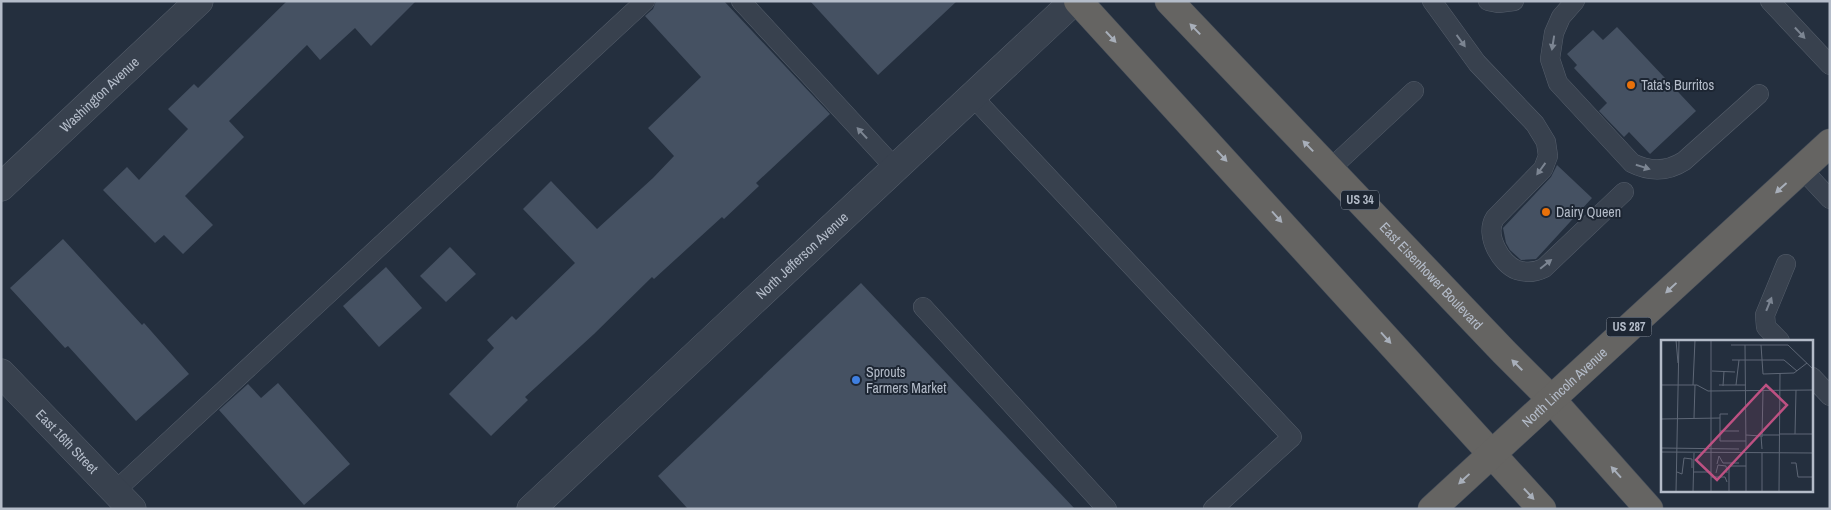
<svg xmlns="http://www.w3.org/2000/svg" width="1831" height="510" font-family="'Archivo Narrow',sans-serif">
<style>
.building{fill:#455162}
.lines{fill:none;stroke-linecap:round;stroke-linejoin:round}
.service-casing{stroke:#565f6c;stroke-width:20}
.minor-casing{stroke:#565f6c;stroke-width:29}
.trunk-casing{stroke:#434c59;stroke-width:29}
.service{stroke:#38414e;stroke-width:19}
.minor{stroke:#38414e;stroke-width:28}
.trunk{stroke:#656462;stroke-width:28}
.oneway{fill:#a8afba}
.oneway2{fill:#7c8592}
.food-dot{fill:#e8710a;stroke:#1d2633;stroke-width:2}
.shop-dot{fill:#3f7fe0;stroke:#1d2633;stroke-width:2}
.labels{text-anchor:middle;stroke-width:4;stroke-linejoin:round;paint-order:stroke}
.shield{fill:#1d2633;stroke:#878f9c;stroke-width:1}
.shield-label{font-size:12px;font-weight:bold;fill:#b4bcc9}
.poi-label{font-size:14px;fill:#b4bcc9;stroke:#1d2633;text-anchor:start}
.street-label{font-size:14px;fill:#b4bcc9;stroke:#1d2633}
.inset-road{fill:none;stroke:#5e6776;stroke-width:1}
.view{fill:#bd5182;fill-opacity:0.15;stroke:#bd5182;stroke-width:2.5}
.inset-edge{fill:none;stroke:#b4bcc9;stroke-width:2.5}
</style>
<rect width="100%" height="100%" fill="#242f3e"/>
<g class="building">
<polygon points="287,1 416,1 371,46 355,28 320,60 307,45 229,121 244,137 185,196 213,225 183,254 164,235 155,243 103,190 127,167 139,180 188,129 168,109 194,84 198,88"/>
<polygon points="656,1 724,1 830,114 756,183 759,186 724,219 722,217 654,279 652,277 594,334 525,397 528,400 491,436 449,394 494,348 487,340 512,316 516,320 575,263 523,209 551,181 597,229 653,178 674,156 648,128 701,77 645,16 653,9"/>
<polygon points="810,1 957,1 878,75"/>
<polygon points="1617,27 1696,111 1650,154 1629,132 1624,137 1599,111 1607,103 1574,68 1577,65 1567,54 1593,30 1603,40"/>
<polygon points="1557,165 1592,198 1536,259 1521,260 1510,250 1506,243 1503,228 1551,177"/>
<polygon points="63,239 142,325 144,323 189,374 136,421 68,346 65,348 10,288"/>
<polygon points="450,247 476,274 446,302 420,276"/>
<polygon points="386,267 422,308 379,347 343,306"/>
<polygon points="861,283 1075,509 688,509 658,476"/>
<polygon points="278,383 350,464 304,505 219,410 248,384 261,398"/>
</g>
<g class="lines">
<g class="service-casing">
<g id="service">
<polyline points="741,1 895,168"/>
<path d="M1432 1 1477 63 1535 124 1546 142 1548 156 1543 169 1495 218C1484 235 1501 264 1517 270 1526 273 1536 272 1544 268L1624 192"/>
<polyline points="1488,1 1498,3 1514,1"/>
<path d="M1575 1 1561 17 1554 33 1550 59 1558 83 1632 163C1650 172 1667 172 1684 161L1759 94"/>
<polyline points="1770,1 1830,65"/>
<polyline points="972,96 1292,437 1213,509"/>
<polyline points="1330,169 1414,91"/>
<polyline points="1802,169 1830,199"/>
<polyline points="923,307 1107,509"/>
<polyline points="1780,341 1766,327 1765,315 1786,264"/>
<polyline points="1812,377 1830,396"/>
<polyline points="115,491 645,1"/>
</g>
</g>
<g class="minor-casing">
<g id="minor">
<path id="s1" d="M1 187 199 1"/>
<path id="s2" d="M1 373 132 509"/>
<path id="s3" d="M531 509 1074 1"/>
</g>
</g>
<g class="trunk-casing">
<g id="trunk">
<polyline points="1078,1 1542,509"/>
<path id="s4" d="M1169 1 1504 352 1551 399 1649 509"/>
<path id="s5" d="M1432 509 1830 143"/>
</g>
</g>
<use href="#service" class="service"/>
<use href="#minor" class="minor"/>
<use href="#trunk" class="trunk"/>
</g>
<defs><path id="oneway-solid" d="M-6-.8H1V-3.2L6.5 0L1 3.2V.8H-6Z" transform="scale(1.25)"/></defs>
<g class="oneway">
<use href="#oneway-solid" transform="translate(1195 29) rotate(-134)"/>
<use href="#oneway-solid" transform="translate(1111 37) rotate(47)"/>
<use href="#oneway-solid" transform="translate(1308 146) rotate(-134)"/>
<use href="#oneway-solid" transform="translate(1222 156) rotate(47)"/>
<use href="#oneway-solid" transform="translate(1781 188) rotate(138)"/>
<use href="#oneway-solid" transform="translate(1277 217) rotate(48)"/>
<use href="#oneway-solid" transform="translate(1671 288) rotate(137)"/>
<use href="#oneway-solid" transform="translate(1386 338) rotate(48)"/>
<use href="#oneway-solid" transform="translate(1517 365) rotate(-135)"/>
<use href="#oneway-solid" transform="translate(1616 472) rotate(-132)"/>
<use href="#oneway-solid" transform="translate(1464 479) rotate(137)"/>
<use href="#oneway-solid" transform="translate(1529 494) rotate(47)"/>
</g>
<g class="oneway2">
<use href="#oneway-solid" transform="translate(1800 33) rotate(47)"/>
<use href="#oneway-solid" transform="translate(1461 41) rotate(54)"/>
<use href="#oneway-solid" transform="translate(1553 43) rotate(99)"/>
<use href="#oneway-solid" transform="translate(862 133) rotate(-133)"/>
<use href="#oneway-solid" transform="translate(1643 167) rotate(17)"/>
<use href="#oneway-solid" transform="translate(1541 169) rotate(126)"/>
<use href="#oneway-solid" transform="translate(1546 264) rotate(-39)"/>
<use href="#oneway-solid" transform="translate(1769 304) rotate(-68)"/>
</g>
<g class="food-dot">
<circle cx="1631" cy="85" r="5"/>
<circle cx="1546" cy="212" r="5"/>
</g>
<circle class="shop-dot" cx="856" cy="380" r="5"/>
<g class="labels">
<g class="shield">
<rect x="1341" y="190.5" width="38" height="19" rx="4"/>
<rect x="1606.5" y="317.5" width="45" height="19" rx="4"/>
</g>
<g class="shield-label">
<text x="1360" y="204">US 34</text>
<text x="1629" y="331">US 287</text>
</g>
<g class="poi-label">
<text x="1641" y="90">Tata's Burritos</text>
<text x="1556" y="217">Dairy Queen</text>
<text x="866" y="377">Sprouts<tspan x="866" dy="16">Farmers Market</tspan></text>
</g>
<g class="street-label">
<text dy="5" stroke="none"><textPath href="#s1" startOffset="135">Washington Avenue</textPath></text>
<text dy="5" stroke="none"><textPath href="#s3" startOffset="371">North Jefferson Avenue</textPath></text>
<text dy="5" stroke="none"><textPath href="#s4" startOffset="380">East Eisenhower Boulevard</textPath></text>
<text dy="5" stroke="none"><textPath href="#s5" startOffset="180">North Lincoln Avenue</textPath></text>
<text dy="5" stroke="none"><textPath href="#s2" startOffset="95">East 16th Street</textPath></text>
</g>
</g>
<g transform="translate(1661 340)">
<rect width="152" height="152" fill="#242f3e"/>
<path class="inset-road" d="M15 0 17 23M70 5H127L153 30M84 5 85 109M100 5 102 34 133 33 146 23M71 20H123L136 31M51 31 74 32M0 45H36L47 51 153 50M32 45 34 0M58 45H85M75 45 78 20M62 46 63 31M67 74H59V101H85M33 78 34 45M0 79 59 78M59 91H78M119 94H153M134 94 135 50M85 95 100 96 101 109M99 95H119M101 97 102 51M0 108 78 109M152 109V50M0 112 153 113M130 123H135L137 137H153M56 124 58 116 62 123H78M16 132 21 134 23 118 31 119V128M33 132H50M55 133 57 125 65 126 66 133M50 137H64L66 142M15 152 18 0M32 152 33 113M50 152V0M68 152V126H85M85 152V113M101 152V113M118 152 119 33"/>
<path class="view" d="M105 45 126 65 56 140 35 120Z"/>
<rect width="152" height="152" class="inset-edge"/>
</g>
<rect width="1831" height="510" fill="none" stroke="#b4bcc9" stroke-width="5"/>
</svg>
